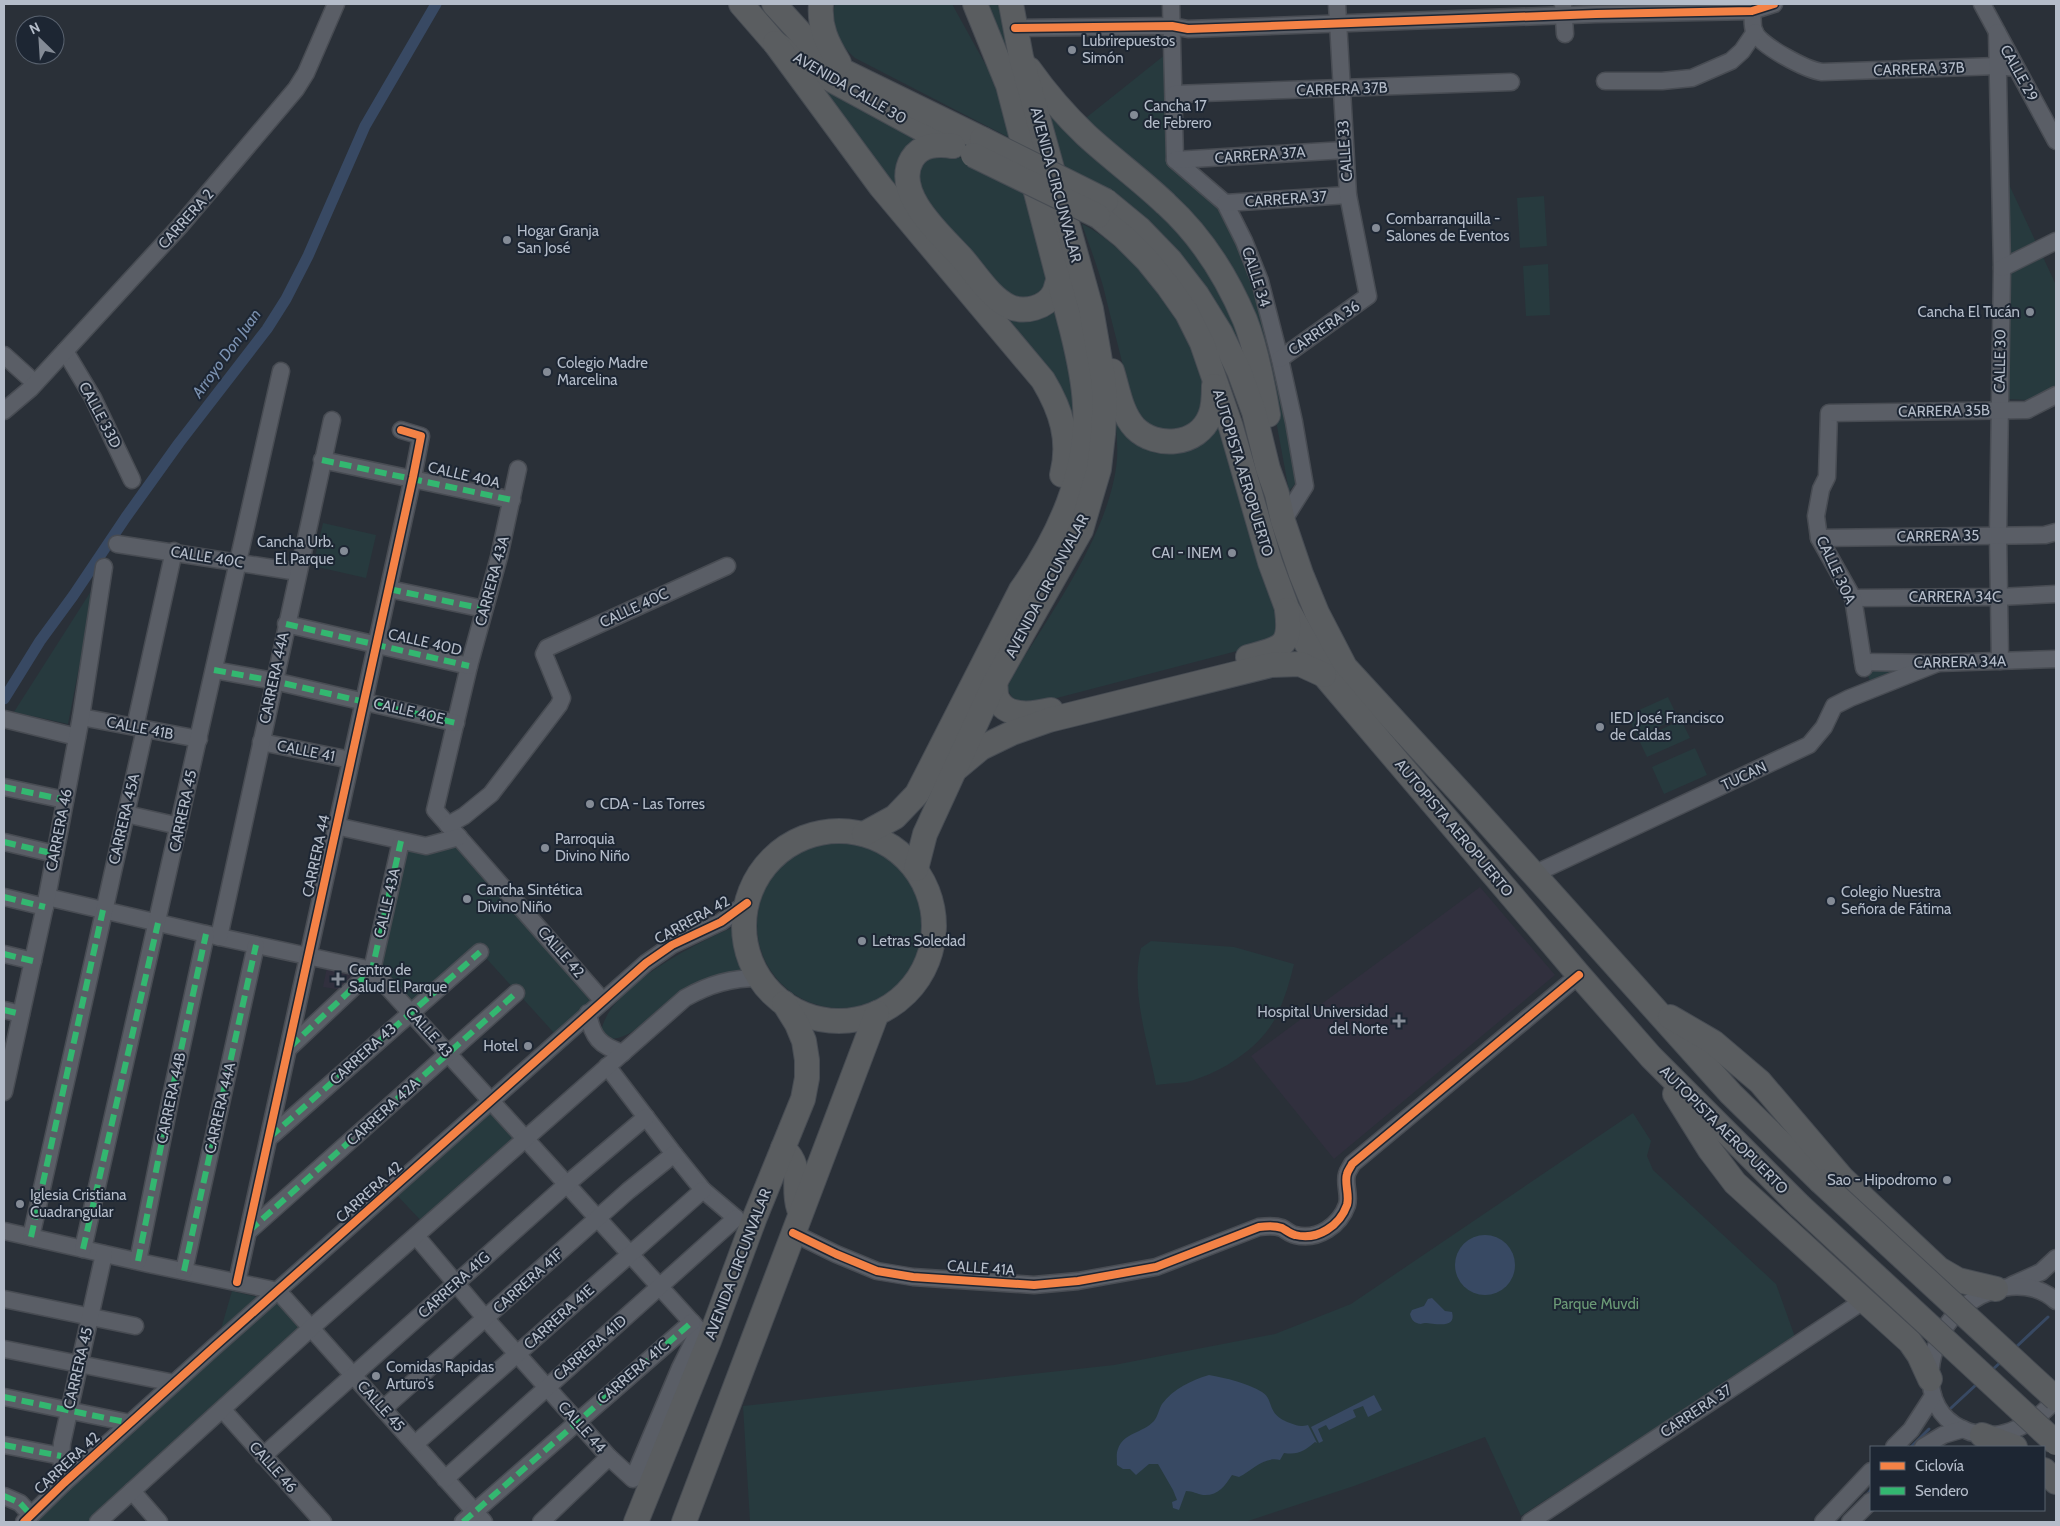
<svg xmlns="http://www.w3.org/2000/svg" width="2060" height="1526" font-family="Cabin,sans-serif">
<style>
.medical{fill:#31303e}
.green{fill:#273a3e}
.water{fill:#384963}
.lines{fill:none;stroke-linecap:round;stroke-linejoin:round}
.stream{stroke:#384963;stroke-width:3}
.canal{stroke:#384963;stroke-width:11}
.minor-casing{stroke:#484c53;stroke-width:19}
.highway-casing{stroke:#474c53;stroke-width:26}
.minor{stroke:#5a5e66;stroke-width:16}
.highway{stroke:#5a5d60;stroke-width:24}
.highway-bridge-casing{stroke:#474c53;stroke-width:26;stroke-linecap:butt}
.highway-bridge{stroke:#5a5d60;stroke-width:24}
.quiet{stroke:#33b770;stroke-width:6;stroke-dasharray:12 6;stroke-linecap:butt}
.cycleway-casing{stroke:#1d2633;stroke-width:11}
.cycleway{stroke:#f48246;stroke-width:8}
.poi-dot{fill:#848b96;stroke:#1d2633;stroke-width:2}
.labels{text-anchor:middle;stroke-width:4;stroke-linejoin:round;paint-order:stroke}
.poi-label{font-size:15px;fill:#b4bcc9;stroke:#1d2633;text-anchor:start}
.street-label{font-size:15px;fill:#b4bcc9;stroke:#1d2633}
.park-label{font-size:15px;fill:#6b9a76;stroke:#1d2633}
.water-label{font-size:16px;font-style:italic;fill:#7c92b1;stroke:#1d2633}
</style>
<rect width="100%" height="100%" fill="#2a3038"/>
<g class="medical">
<polygon points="1480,887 1555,975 1334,1159 1251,1056"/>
<polygon points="327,967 352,972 349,991 323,987"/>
</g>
<g class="green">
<path d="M835 4H952L994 80 1010 138 855 58C839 44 829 25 835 4Z"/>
<polygon points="982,4 1007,4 1026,99"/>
<polygon points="1171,50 1171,161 1227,213 1239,240 1267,328 1298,476 1295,484 1289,491 1272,399 1253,319 1082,121"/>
<polygon points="810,76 932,140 902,202"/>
<polygon points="1045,104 1151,199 1213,270 1252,369 1171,244 1152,223 1111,192 1065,167"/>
<polygon points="950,152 1027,195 1049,272 1048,287 1031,301 1004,294 925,205 916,171 924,158"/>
<polygon points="2005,176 2056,285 2056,385 2027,400 2007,399"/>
<polygon points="1544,196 1547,246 1520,248 1517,198"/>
<path d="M1082 224C1131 247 1212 344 1204 402 1204 406 1200 411 1197 415 1185 435 1155 436 1139 417 1131 406 1128 387 1125 374 1118 345 1110 315 1103 286 1097 265 1089 245 1082 224Z"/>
<polygon points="1548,264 1550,315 1526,316 1523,266"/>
<polygon points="1058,292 1078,428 997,312"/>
<path d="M1220 415 1280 614 1274 639 1260 645 1030 705 1014 701 1007 688 1012 677C1049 615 1111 532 1117 459 1118 446 1116 433 1116 421L1143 447Z"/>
<polygon points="323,523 376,535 366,578 313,566"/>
<polygon points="95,585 68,724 14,712"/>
<polygon points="1906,667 1872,688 1866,669"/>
<polygon points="1668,697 1678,718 1637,737 1628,715"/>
<polygon points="1681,720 1690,738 1647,757 1639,740"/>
<polygon points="1695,748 1707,775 1664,794 1652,767"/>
<circle cx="840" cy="925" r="83"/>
<polygon points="404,842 454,845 594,999 555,1034 477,948 414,1005 377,965"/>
<path d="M736 926 738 949 746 972C722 975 709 976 687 989 679 994 669 1000 662 1006 645 1020 631 1040 607 1039L601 1032C608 987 698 942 736 926Z"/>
<path d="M1151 941 1234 947 1294 964C1290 981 1285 998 1277 1015 1263 1045 1226 1070 1194 1080 1183 1084 1168 1083 1156 1085 1148 1042 1130 990 1141 948Z"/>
<polygon points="492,1101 527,1140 427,1227 392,1190"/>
<polygon points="1633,1113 1651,1141 1647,1156 1653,1170 1776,1284 1795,1337 1521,1516 1485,1437 1354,1486 1245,1522 750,1522 743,1406 1114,1365 1275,1334 1351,1304"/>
<polygon points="232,1291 257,1297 221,1329"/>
<polygon points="278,1291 311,1328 97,1522 27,1522"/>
</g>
<g class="water">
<circle cx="1485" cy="1265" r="30"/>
<path d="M1432 1298 1445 1311 1452 1312C1457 1330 1434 1323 1425 1323 1421 1323 1422 1325 1417 1323 1413 1322 1411 1318 1410 1314L1412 1310 1424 1306 1428 1299Z"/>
<path d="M1209 1375C1226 1378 1247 1383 1262 1392 1275 1400 1265 1414 1290 1423 1298 1426 1300 1427 1308 1425L1317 1443 1315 1442C1304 1451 1299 1455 1284 1453L1280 1460C1264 1456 1253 1470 1239 1477L1232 1475C1225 1486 1218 1496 1203 1495 1197 1494 1193 1491 1186 1491L1179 1510 1173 1508 1172 1502 1177 1500 1173 1490 1158 1464H1149L1136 1475 1130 1469H1123L1117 1465C1117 1460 1116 1453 1118 1449 1123 1433 1143 1433 1154 1421 1158 1416 1159 1409 1162 1404 1173 1389 1192 1380 1209 1375Z"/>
<polygon points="1374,1395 1382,1410 1368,1417 1363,1406 1353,1410 1356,1417 1329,1430 1326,1425 1318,1429 1323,1441 1319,1443 1311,1427"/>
</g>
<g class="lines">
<g class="stream">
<polyline points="2015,1348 2048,1317"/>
<polyline points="1992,1370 2002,1361"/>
<polyline points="1951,1408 1978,1383"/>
<polyline points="1911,1447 1929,1429"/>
<polyline points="1866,1496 1871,1490"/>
</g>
<polyline class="canal" points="4,699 40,641 73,596 126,517 179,443 267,329 286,299 308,256 365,126 436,4"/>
<g class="minor-casing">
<g id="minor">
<polyline points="1171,4 1175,160 1225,203 1244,241 1260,281 1280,359 1294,422 1305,486 1283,521"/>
<polyline points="1563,4 1565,34"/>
<polyline points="1982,4 2056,141"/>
<path d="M1752 11C1753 17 1752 25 1754 31 1760 46 1807 70 1822 72L1998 66 2016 68"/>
<polyline points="1015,28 1172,26 1188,29 1596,14 1752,11 1774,4"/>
<polyline points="1997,32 2002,268 1998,535 2000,661"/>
<polyline points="1605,81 1662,81 1692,78 1731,61 1742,51 1755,32"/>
<polyline points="1174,94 1511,82"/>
<polyline points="1175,160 1345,150"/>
<polyline points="1225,203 1348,195"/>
<polyline points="2002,268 2056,241"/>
<polyline points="65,351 93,398 132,480"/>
<polyline points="4,355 35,383"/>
<polyline points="1280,359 1368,296 1348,195 1337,4"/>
<polyline points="4,411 30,389 180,226 296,89 306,73 336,4"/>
<polyline points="322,460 512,500"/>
<polyline points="518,469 499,557 469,666 435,810 603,1001"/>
<polyline points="1819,538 2045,535 2056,532"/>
<polyline points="117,544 298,572"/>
<polyline points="389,589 484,609"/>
<polyline points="1853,598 1998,597 2056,594"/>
<polyline points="286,624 469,666"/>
<polyline points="1863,662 1938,663 2056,659"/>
<polyline points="1864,668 1853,598 1819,538 1816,516 1821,489 1827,477 1829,413 2027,410 2056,395"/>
<polyline points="214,670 274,681 456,723"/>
<polyline points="81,717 199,739"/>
<polyline points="4,719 77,737"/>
<polyline points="135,727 174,551"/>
<polyline points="261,742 351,760"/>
<polyline points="4,787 65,800"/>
<polyline points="126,814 179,826"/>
<polyline points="448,825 464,816 491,794 559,705 562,698 544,654 547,648 727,566"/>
<polyline points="336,826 426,846 459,837"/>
<polyline points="4,842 55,854"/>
<polyline points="1534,874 1809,745 1824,727 1834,706 1850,698 1938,663"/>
<polyline points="4,897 45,907"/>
<polyline points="47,897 206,934 372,970 709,1341"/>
<polyline points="219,937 332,420"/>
<polyline points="4,954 33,961"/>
<polyline points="4,1010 21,1014"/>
<path d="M588 1013C592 1037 600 1046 623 1053"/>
<polyline points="288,1049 372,970 401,841"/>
<polyline points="607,1066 674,1154 703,1190 736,1218"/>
<polyline points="4,1092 47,897 81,717 104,567"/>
<polyline points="269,1138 480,952"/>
<polyline points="4,1231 149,1264 278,1291 484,1522"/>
<polyline points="249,1231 516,993"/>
<path d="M793 1233 836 1254 877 1271 913 1277 1034 1285 1078 1281 1156 1267 1259 1227C1266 1226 1274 1225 1282 1228 1286 1230 1290 1234 1295 1235 1318 1241 1340 1225 1347 1205 1350 1195 1344 1183 1347 1174 1348 1170 1351 1167 1352 1164L1579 975"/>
<polyline points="416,1236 486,1319 609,1457 633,1479 680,1368 699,1330"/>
<polyline points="31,1237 145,729"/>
<polyline points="83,1249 281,371"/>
<polyline points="138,1261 171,1096 206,934"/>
<polyline points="184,1271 256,945"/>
<polyline points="237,1282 413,477 421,436 401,430"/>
<polyline points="2012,1285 2041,1272 2056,1258"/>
<polyline points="4,1299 135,1326"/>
<path d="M2056 1301C2039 1285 2014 1283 1992 1291 1977 1296 1963 1306 1952 1318 1923 1353 1918 1415 1970 1432 1984 1436 1998 1436 2011 1431 2029 1424 2045 1413 2056 1398"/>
<polyline points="4,1349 174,1383"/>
<polyline points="4,1397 130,1423"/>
<polyline points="383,1409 628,1191 674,1154"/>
<polyline points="223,1410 323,1522"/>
<polyline points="415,1444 703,1190"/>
<polyline points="4,1445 61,1456"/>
<polyline points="1894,1447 1911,1430 1933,1396"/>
<polyline points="1923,1447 1943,1435 1963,1429"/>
<polyline points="263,1456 567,1184 646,1117"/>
<polyline points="445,1479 736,1218"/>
<polyline points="64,1483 61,1456 62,1443 104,1254"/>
<polyline points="132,1491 159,1522"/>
<polyline points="4,1496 20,1503 31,1515"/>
<polyline points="24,1522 64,1483 213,1348 646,963 672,945 721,922 747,903"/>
<path d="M98 1522 311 1328 685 998C710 984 731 978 760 978"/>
<polyline points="463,1522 692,1322"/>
<polyline points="541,1522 609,1457"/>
<polyline points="1530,1522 1863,1301"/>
<polyline points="1823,1522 1871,1471"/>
<polyline points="1850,1522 1871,1501"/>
</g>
</g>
<g class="highway-casing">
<g id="highway">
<polyline points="741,4 775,43 806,66 953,146"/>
<polyline points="774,4 816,50 843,71 982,139"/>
<path d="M821 4C819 27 827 43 839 63"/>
<path d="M775 43 881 187 1043 380C1061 410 1071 440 1062 475"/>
<path d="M1029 69C1046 93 1065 115 1086 135 1112 159 1141 180 1166 204 1200 235 1227 277 1245 320 1256 348 1263 385 1268 415"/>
<path d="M953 146C938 144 921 144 912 159 892 193 941 235 962 258 976 274 990 298 1010 307 1025 313 1046 308 1054 293 1056 289 1057 283 1059 278"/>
<polyline points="1106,201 1140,229 1170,260 1197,295 1220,332 1239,371 1254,412 1268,469 1277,494 1283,521 1301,574 1317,613 1345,667 1469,802 1731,1094 1820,1181"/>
<polyline points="1098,216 1124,237 1147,260 1168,286 1187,313 1202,343 1231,427 1270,562 1287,608 1324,675 1579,975 1651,1057 1799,1205"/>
<path d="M1112 371C1118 390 1121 413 1135 428 1156 449 1198 446 1210 416 1214 407 1214 396 1214 386"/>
<path d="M1248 657C1281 648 1292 648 1287 610"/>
<path d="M995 682C996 686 995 693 997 698 1006 719 1034 714 1051 710"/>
<polyline points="957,768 981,748 1012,733 1049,720 1271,665 1300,664 1324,675"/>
<circle cx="839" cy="926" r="95"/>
<path d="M864 834 895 817 917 794 1021 590C1058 538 1089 472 1085 405 1084 380 1078 354 1072 330L1008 85 975 4"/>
<polyline points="916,869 925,834 995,682 1081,530 1099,469 1103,434 1105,399 1103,378 1091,309 1021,57 1011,4"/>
<polyline points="1670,1017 1713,1042 1760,1082 1842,1178 1939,1269 1958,1280 1996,1289"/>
<polyline points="1675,1094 1710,1150 1735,1183 1910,1342 1919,1355 1930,1379"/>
<path d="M783 1148C805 1169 791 1185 799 1209"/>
<polyline points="1982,1435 2015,1447"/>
<polyline points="2044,1470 2056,1482"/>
<polyline points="636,1522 709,1341 755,1217 803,1099 807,1078 807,1060 804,1041 797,1024 784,1003"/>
<polyline points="684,1522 877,1013"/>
</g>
</g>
<use href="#minor" class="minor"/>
<use href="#highway" class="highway"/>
<g class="highway-bridge-casing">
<g id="highway-bridge">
<polyline points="982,139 1106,201"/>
<polyline points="973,155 1098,216"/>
<polyline points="1820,1181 2056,1399"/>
<polyline points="1799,1205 2056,1443"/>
</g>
</g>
<use href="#highway-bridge" class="highway-bridge"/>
<g class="quiet">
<polyline points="322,460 512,500"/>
<polyline points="389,589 484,609"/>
<polyline points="286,624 469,666"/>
<polyline points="214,670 274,681 456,723"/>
<polyline points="4,787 65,800"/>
<polyline points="4,842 55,854"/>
<polyline points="4,897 45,907"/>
<polyline points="4,954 33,961"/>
<polyline points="4,1010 21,1014"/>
<polyline points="290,1047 372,970 401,841"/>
<polyline points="270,1137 480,952"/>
<polyline points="249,1231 516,993"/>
<polyline points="31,1237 103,910"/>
<polyline points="83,1249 158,923"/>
<polyline points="138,1261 171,1096 206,934"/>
<polyline points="184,1271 256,945"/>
<polyline points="4,1397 130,1423"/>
<polyline points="4,1445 61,1456"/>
<polyline points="4,1496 20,1503 31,1515"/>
<polyline points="463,1522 692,1322"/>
</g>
<g class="cycleway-casing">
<g id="cycleway">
<polyline points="1015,28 1172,26 1188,29 1596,14 1752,11 1774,4"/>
<path d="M793 1233 836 1254 877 1271 913 1277 1034 1285 1078 1281 1156 1267 1259 1227C1266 1226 1274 1225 1282 1228 1286 1230 1290 1234 1295 1235 1318 1241 1340 1225 1347 1205 1350 1195 1344 1183 1347 1174 1348 1170 1351 1167 1352 1164L1579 975"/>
<polyline points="237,1282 413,477 421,436 401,430"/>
<polyline points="24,1522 64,1483 213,1348 646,963 672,945 721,922 747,903"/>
</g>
</g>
<use href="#cycleway" class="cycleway"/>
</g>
<g class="poi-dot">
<circle cx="1072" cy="50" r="5"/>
<circle cx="1134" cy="115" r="5"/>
<circle cx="1376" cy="228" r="5"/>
<circle cx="507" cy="240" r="5"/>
<circle cx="2030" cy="312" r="5"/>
<circle cx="547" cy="372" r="5"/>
<circle cx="344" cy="551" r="5"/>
<circle cx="1232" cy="553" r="5"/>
<circle cx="1600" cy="727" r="5"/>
<circle cx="590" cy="804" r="5"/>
<circle cx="545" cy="848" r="5"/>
<circle cx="467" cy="899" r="5"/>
<circle cx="1831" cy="901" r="5"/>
<circle cx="862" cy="941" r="5"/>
<path d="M335.5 971.5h5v5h5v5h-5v5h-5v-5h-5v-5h5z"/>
<path d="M1396.5 1013.5h5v5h5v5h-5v5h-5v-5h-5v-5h5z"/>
<circle cx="528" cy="1046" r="5"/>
<circle cx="1947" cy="1180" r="5"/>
<circle cx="20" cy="1204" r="5"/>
<circle cx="376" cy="1376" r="5"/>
</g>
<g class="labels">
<g class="poi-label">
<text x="1082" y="46">Lubrirepuestos<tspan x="1082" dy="17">Simón</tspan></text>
<text x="1144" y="111">Cancha 17<tspan x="1144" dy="17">de Febrero</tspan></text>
<text x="1386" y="224">Combarranquilla -<tspan x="1386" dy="17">Salones de Eventos</tspan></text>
<text x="517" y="236">Hogar Granja<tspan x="517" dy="17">San José</tspan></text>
<text x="2020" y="317" text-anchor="end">Cancha El Tucán</text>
<text x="557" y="368">Colegio Madre<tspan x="557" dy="17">Marcelina</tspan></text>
<text x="334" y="547" text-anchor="end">Cancha Urb.<tspan x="334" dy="17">El Parque</tspan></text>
<text x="1222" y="558" text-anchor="end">CAI - INEM</text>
<text x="1610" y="723">IED José Francisco<tspan x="1610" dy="17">de Caldas</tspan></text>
<text x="600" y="809">CDA - Las Torres</text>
<text x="555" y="844">Parroquia<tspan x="555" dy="17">Divino Niño</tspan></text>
<text x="477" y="895">Cancha Sintética<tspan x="477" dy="17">Divino Niño</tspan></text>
<text x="1841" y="897">Colegio Nuestra<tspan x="1841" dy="17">Señora de Fátima</tspan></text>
<text x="872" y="946">Letras Soledad</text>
<text x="349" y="975">Centro de<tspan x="349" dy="17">Salud El Parque</tspan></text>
<text x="1388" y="1017" text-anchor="end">Hospital Universidad<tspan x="1388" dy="17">del Norte</tspan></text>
<text x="518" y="1051" text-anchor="end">Hotel</text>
<text x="1937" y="1185" text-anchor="end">Sao - Hipodromo</text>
<text x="30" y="1200">Iglesia Cristiana<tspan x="30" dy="17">Cuadrangular</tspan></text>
<text x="386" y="1372">Comidas Rapidas<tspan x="386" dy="17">Arturo's</tspan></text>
</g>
<g class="street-label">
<text transform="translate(1919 69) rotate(-2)" y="5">CARRERA 37B</text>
<text transform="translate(2019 73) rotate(61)" y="5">CALLE 29</text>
<text transform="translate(850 88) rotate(30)" y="5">AVENIDA CALLE 30</text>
<text transform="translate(1342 89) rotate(-2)" y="5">CARRERA 37B</text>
<text transform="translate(1345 151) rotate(-94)" y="5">CALLE 33</text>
<text transform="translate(1260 155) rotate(-4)" y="5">CARRERA 37A</text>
<text transform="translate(1056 185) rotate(75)" y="5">AVENIDA CIRCUNVALAR</text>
<text transform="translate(1286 199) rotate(-4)" y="5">CARRERA 37</text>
<text transform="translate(186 219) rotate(-48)" y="5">CARRERA 2</text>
<text transform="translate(1256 277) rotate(72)" y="5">CALLE 34</text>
<text transform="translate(1324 328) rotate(-35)" y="5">CARRERA 36</text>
<text transform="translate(2000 361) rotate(-89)" y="5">CALLE 30</text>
<text transform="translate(1944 411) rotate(-1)" y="5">CARRERA 35B</text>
<text transform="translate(100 415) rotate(62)" y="5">CALLE 33D</text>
<text transform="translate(1243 473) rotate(73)" y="5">AUTOPISTA AEROPUERTO</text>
<text transform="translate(464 475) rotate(13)" y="5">CALLE 40A</text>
<text transform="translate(1938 536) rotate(-1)" y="5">CARRERA 35</text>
<text transform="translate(207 557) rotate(9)" y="5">CALLE 40C</text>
<text transform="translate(1836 570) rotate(65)" y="5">CALLE 30A</text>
<text transform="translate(492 581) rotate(-75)" y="5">CARRERA 43A</text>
<text transform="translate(1047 586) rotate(-62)" y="5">AVENIDA CIRCUNVALAR</text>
<text x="1955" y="602">CARRERA 34C</text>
<text transform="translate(634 608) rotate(-25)" y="5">CALLE 40C</text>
<text transform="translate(425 642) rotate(13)" y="5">CALLE 40D</text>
<text transform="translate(1960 662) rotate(-1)" y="5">CARRERA 34A</text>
<text transform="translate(274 678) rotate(-78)" y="5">CARRERA 44A</text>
<text transform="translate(409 711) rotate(13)" y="5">CALLE 40E</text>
<text transform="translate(140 728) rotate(11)" y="5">CALLE 41B</text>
<text transform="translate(306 751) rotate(11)" y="5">CALLE 41</text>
<text transform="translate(1744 776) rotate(-25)" y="5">TUCAN</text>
<text transform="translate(183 811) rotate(-78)" y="5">CARRERA 45</text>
<text transform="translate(124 819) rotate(-77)" y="5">CARRERA 45A</text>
<text transform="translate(1454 828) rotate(50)" y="5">AUTOPISTA AEROPUERTO</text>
<text transform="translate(59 830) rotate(-79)" y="5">CARRERA 46</text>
<text transform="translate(316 856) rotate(-78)" y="5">CARRERA 44</text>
<text transform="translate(387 903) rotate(-77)" y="5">CALLE 43A</text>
<text transform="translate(692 920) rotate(-29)" y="5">CARRERA 42</text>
<text transform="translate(561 952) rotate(49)" y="5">CALLE 42</text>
<text transform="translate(429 1032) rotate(48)" y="5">CALLE 43</text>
<text transform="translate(363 1054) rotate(-42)" y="5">CARRERA 43</text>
<text transform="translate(171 1098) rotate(-78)" y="5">CARRERA 44B</text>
<text transform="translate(220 1108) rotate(-77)" y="5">CARRERA 44A</text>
<text transform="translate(383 1112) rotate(-42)" y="5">CARRERA 42A</text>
<text transform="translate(1724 1130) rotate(45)" y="5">AUTOPISTA AEROPUERTO</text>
<text transform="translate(369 1192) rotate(-42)" y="5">CARRERA 42</text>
<text transform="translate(738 1264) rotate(-69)" y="5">AVENIDA CIRCUNVALAR</text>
<text transform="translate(981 1268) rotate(4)" y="5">CALLE 41A</text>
<text transform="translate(528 1281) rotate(-42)" y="5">CARRERA 41F</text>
<text transform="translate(454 1285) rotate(-42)" y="5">CARRERA 41G</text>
<text transform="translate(559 1317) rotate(-42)" y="5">CARRERA 41E</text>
<text transform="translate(590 1348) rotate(-41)" y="5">CARRERA 41D</text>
<text transform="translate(78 1368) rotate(-77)" y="5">CARRERA 45</text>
<text transform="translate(633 1372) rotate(-41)" y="5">CARRERA 41C</text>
<text transform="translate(381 1406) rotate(48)" y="5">CALLE 45</text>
<text transform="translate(1696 1411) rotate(-34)" y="5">CARRERA 37</text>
<text transform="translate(582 1427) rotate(48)" y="5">CALLE 44</text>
<text transform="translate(67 1463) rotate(-43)" y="5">CARRERA 42</text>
<text transform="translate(273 1467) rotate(48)" y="5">CALLE 46</text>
</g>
<g class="park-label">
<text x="1596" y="1309">Parque Muvdi</text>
</g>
<g class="water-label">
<text transform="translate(226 353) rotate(-54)" y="6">Arroyo Don Juan</text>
</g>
</g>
<rect width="2060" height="1526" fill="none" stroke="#b4bcc9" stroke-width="10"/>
<rect x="1870" y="1446" width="175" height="65" fill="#1d2633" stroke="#59626f"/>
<rect x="1880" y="1462" width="25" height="8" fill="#f48246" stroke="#59626f"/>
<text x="1915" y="1471" font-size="15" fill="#b4bcc9">Ciclovía</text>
<rect x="1880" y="1487" width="25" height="8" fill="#33b770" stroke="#59626f"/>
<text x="1915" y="1496" font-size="15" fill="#b4bcc9">Sendero</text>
<g transform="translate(40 40) rotate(335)"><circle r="24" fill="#1d2633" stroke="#59626f"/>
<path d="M0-4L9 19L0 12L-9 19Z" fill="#848b96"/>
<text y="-8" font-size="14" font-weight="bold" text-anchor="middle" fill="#b4bcc9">N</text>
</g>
</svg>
